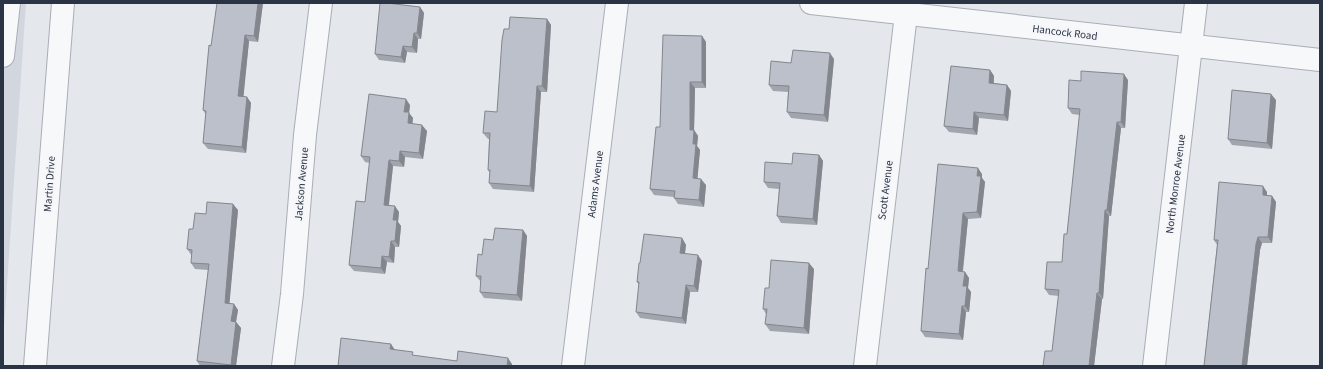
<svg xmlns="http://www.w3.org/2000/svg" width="1323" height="369" font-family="'Source Sans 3',sans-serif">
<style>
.built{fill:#d2d6de}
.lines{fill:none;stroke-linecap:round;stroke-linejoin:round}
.minor-casing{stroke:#a9aeb7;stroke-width:24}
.minor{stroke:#f7f8fa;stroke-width:22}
.wall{fill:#a1a5ae}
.shaded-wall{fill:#83868d}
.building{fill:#bbc0ca;stroke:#83868d}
.labels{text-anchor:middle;stroke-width:4;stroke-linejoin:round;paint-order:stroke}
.street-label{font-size:11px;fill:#2b3445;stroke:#f4f6f9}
</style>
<rect width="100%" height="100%" fill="#e4e7ec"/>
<polygon class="built" points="3,3 26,3 3,343"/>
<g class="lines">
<g class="minor-casing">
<g id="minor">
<polyline points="811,3 1320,60"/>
<polyline points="3,56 9,3"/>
<polyline points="35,366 63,3"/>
<polyline points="283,366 292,294 305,135 321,3"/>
<polyline points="573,366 617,3"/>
<polyline points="865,366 906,14"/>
<polyline points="1154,366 1196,3"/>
</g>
</g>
<use href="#minor" class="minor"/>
</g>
<g class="wall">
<polygon points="263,3 258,42 249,41 243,96 247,97 251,103 246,153 208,149 203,143 206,115 203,110 211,46"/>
<polygon points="420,7 424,13 421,39 418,39 417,53 407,52 405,63 379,60 375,54"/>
<polygon points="547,19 551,25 547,92 541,92 534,192 493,189 489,183 490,173 488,170 489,139 488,139 483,133 497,112 509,29"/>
<polygon points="702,36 706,42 706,88 695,88 694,130 698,136 697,146 700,150 697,179 706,185 704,207 678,204 674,198 674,197 654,195 650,189 660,127"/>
<polygon points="834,59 828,122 791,118 787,112 788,92 773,91 769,85 791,63"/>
<polygon points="990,70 994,76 994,83 1007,85 1011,91 1008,121 979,118 977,135 949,132 944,126"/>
<polygon points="1128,80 1125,128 1121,128 1111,216 1109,216 1103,299 1102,299 1094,366 1043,366 1052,351 1059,296 1049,295 1045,289 1062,262 1067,234 1080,115 1072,114 1068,108 1081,81"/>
<polygon points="1276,100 1272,149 1232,145 1228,139"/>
<polygon points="410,105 409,113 413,118 412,123 427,131 423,159 405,157 404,167 393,166 389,205 399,212 398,222 401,226 399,247 395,247 394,263 387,262 385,274 354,271 349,265 365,202 370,163 365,162 361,156"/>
<polygon points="819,155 823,161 817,225 781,223 777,216 779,189 768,188 764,182 792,164"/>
<polygon points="982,174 982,178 985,182 981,218 968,219 963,272 965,272 969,278 968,288 971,292 969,312 966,312 963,340 925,337 921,331 928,269"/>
<polygon points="1267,192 1267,195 1272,196 1276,202 1272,243 1262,243 1260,250 1247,366 1204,366 1217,245 1214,240"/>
<polygon points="238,210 229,303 234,304 238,310 236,322 241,328 236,366 200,366 197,361 208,270 195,269 191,263 192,256 187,249 193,229 206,214"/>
<polygon points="523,230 527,236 522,301 484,298 480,292 481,282 476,276 482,255 493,240"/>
<polygon points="682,238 686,245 685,254 702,261 698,292 690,292 686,324 640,318 636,312 639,285 637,282 640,263"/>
<polygon points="814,269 809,334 770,331 765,324 766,314 763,309 769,288"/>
</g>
<g class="shaded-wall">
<polygon points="258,3 263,3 258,42 254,36"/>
<polygon points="420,7 424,13 421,39 417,33"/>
<polygon points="547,19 551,25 547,92 542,86"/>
<polygon points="414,33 418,39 417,53 412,47"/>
<polygon points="245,35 249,41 243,102 238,96"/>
<polygon points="702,36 706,42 706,88 702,82"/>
<polygon points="403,46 407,52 405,63 401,57"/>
<polygon points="830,53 834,59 828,122 824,115"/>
<polygon points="990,70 994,76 993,89 989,83"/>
<polygon points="1124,74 1128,80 1125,128 1121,122"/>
<polygon points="690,82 695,88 694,131 694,130 698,136 697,146 700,150 697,184 693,178 693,144 690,130"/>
<polygon points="1007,85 1011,91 1008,121 1004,115"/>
<polygon points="537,86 541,92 534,192 530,186"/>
<polygon points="1271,94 1276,100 1272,149 1267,143"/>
<polygon points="247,97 251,103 246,153 242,147"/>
<polygon points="406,99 410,105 409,113 413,118 412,129 408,123 404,112"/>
<polygon points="974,112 979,118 977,135 973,129"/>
<polygon points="1117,122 1121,128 1111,216 1107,210"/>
<polygon points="422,125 427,131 423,159 419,153"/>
<polygon points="400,151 405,157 404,167 399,161"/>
<polygon points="819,155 823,161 817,225 813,219"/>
<polygon points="389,160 393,166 388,211 384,205"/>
<polygon points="978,168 982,174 982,178 985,182 981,218 977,212 977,176"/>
<polygon points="701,179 706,185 704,207 699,200"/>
<polygon points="1263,186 1267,192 1267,201 1263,195"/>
<polygon points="1272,196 1276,202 1272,243 1268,237"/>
<polygon points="233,204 238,210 229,309 225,303"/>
<polygon points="395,206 399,212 398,222 401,226 399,247 395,241 393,220"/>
<polygon points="1105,210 1109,216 1103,299 1099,293"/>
<polygon points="963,213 968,219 962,277 958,271"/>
<polygon points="523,230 527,236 522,301 517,295"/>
<polygon points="1258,237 1262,243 1260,250 1247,366 1242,366 1256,244"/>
<polygon points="682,238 686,245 684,259 680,253"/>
<polygon points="391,241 395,247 394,263 389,257"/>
<polygon points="698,255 702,261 698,292 694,286"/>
<polygon points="382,256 387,262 385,274 381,268"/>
<polygon points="809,263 814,269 809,334 804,328"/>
<polygon points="965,272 969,278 968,288 971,292 969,312 965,306 963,286"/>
<polygon points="686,285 690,292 686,324 682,318"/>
<polygon points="1097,293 1102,299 1094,366 1089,366"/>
<polygon points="234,304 238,310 235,327 231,321"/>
<polygon points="962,306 966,312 963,340 959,334"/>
<polygon points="236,322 241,328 236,366 231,366"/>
<polygon points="391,344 395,350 390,349"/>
<polygon points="508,358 512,364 512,366 507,366"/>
</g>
<g class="building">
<polygon points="217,3 258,3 254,36 245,35 238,96 247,97 242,147 203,143 206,111 203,110 209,45 211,46"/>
<polygon points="380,3 387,3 420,7 417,33 414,33 412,47 403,46 401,57 375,54"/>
<polygon points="510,17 547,19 542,86 537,86 530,186 489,183 490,170 488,170 490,133 483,133 485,111 497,112 502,40 504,29 509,29"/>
<polygon points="663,35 702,36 702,82 690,82 690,130 694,130 693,144 696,144 693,178 701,179 699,200 674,198 675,191 650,189 656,127 660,127"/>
<polygon points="793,50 830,53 824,115 787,112 789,86 769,85 771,61 791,63"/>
<polygon points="951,66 990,70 989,83 1007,85 1004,115 974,112 973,129 944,126"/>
<polygon points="1081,71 1124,74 1121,122 1117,122 1107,210 1105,210 1099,293 1097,293 1089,366 1043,366 1045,351 1052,351 1059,290 1045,289 1047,262 1062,262 1064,234 1067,234 1080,109 1068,108 1069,80 1081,81"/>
<polygon points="1232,90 1271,94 1267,143 1228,139"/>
<polygon points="369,94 406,99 404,112 409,112 408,123 422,125 419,153 400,151 399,161 389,160 384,205 395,206 393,220 397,220 395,241 391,241 389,257 382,256 381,268 349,265 356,201 365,202 370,157 361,156"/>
<polygon points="793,153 819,155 813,219 777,216 780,183 764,182 765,162 792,164"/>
<polygon points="938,164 978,168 977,176 981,176 977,212 963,213 958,271 965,272 963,286 967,286 965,306 962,306 959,334 921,331 926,268 928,269"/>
<polygon points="1219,182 1263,186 1263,195 1272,196 1268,237 1258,237 1256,244 1242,366 1204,366 1218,240 1214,240"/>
<polygon points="207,202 233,204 225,303 234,304 231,321 236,322 231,365 197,361 209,264 191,263 192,250 187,249 189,229 193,229 195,213 206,214"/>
<polygon points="495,228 523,230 517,295 480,292 481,276 476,276 478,254 482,255 484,239 493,240"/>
<polygon points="644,234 682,238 680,253 698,255 694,286 686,285 682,318 636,312 639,282 637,282 639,263 640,263"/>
<polygon points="771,260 809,263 804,328 765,324 767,309 763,309 765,288 769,288"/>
<polygon points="341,338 391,344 390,349 413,352 412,355 457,361 458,351 508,358 507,366 338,366"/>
</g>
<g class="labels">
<g class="street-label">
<text transform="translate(1065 32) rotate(7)" y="4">Hancock Road</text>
<text transform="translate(49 184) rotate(-86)" y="4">Martin Drive</text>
<text transform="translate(301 184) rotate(-85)" y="4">Jackson Avenue</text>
<text transform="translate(595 184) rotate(-83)" y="4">Adams Avenue</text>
<text transform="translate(1175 184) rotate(-83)" y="4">North Monroe Avenue</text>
<text transform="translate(885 190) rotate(-83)" y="4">Scott Avenue</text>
</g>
</g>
<rect width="1323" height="369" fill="none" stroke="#2b3445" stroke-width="8"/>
</svg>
